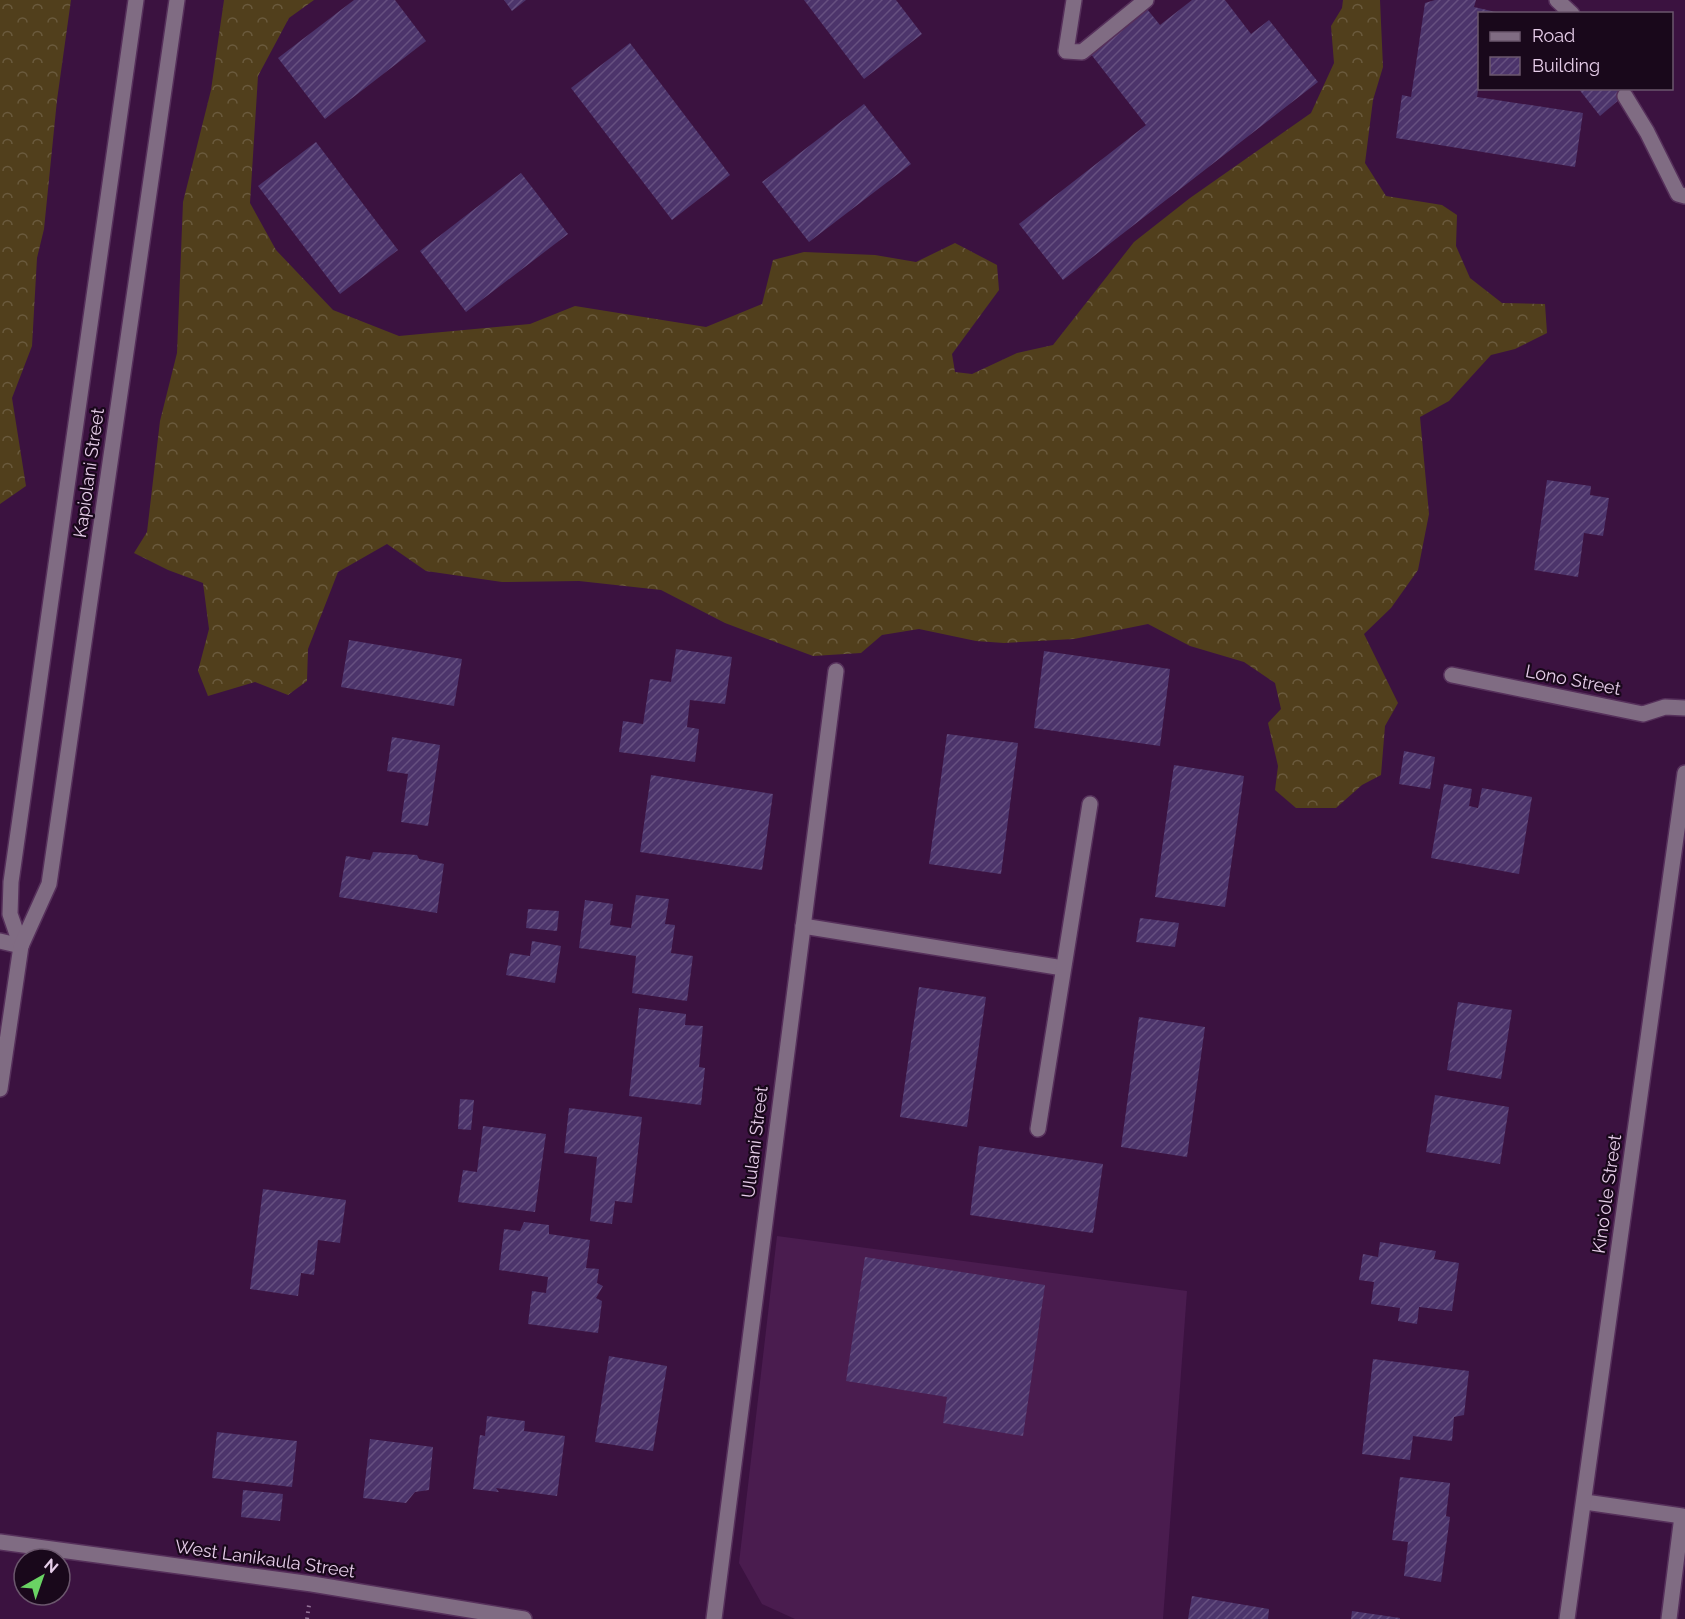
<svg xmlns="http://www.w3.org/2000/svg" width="1685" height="1619" font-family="Raleway,sans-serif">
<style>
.built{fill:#4a1c4f}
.forest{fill:url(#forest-crowns)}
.building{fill:url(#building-hatch)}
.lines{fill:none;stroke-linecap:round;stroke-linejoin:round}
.minor-casing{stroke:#56305b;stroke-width:18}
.path{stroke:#96759a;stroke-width:4;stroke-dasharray:1.5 4.5;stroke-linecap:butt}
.minor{stroke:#806c83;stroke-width:15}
.labels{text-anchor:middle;stroke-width:4.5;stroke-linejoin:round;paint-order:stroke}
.street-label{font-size:18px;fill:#e6cde9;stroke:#19081b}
</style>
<defs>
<pattern id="forest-crowns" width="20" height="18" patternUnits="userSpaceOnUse" patternTransform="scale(1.5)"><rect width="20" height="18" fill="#513f1c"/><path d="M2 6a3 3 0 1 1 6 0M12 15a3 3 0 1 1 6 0" fill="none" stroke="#6a5a3d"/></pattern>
<pattern id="building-hatch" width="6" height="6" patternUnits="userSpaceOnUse" patternTransform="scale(1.5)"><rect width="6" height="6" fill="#4c346b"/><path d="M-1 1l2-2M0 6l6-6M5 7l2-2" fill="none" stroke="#665080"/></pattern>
</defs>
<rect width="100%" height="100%" fill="#3b1240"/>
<polygon class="built" points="777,1236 1187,1291 1163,1619 795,1619 762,1604 739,1563"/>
<g class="forest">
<polygon points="0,0 71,0 57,100 44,229 37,258 32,346 12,398 26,486 0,504"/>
<polygon points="224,0 314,0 289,18 258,76 250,203 276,250 333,310 399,336 530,324 575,306 706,327 762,304 773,260 804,252 875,255 916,262 955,243 997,265 999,290 952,354 955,372 972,374 1017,353 1053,345 1134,242 1190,198 1311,113 1334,63 1331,26 1342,8 1343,0 1380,0 1383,67 1373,100 1365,163 1386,196 1442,205 1457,215 1456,246 1470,278 1502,303 1545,304 1547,333 1515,349 1491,355 1449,401 1420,417 1429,514 1418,570 1391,608 1364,634 1398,703 1385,726 1381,775 1362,785 1336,808 1296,808 1275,790 1278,766 1268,723 1281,709 1275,683 1244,662 1190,646 1148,624 1074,639 1004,643 976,641 919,629 882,635 861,653 813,656 725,623 661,590 579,581 502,582 426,571 387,544 338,572 308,649 307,681 288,695 255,682 208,696 198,671 209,629 203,583 168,570 134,553 147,532 160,421 177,353 183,202 211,90"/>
</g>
<g class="building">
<polygon points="354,0 395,0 426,41 325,119 278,58"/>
<polygon points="504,0 526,0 512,11"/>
<polygon points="804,0 896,0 922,34 864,79"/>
<polygon points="1192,0 1225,0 1251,34 1269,20 1318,82 1063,280 1019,224 1146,125 1090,53 1147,9 1160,25"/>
<polygon points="1435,0 1476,0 1474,7 1500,13 1480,14 1480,78 1477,97 1583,113 1575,167 1396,138 1402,95 1411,97 1425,3"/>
<polygon points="630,43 730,175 672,220 571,88"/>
<polygon points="1578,88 1633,88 1600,116"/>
<polygon points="864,104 911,164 809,242 762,182"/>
<polygon points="316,142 398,250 340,294 258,186"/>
<polygon points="521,173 568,234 466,312 420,251"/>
<polygon points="1547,480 1591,486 1590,495 1609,498 1603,536 1584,533 1578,577 1534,570"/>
<polygon points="349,640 462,659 454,706 341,687"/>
<polygon points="676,649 732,657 725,704 690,700 687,727 699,729 695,762 619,752 623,721 643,724 650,679 671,682"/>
<polygon points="1044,651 1170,669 1160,746 1034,728"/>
<polygon points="947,734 1018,743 1001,874 929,864"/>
<polygon points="392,737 440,745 428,826 401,822 408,774 387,771"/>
<polygon points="1404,751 1435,757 1430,789 1399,784"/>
<polygon points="1174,765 1244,776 1225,907 1155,897"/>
<polygon points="651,775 773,794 762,870 640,852"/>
<polygon points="1444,784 1472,789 1469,806 1478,808 1482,788 1532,797 1519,874 1431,858"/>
<polygon points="373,852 417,855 419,859 444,864 437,913 339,897 346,856 370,860"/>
<polygon points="636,895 669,899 665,924 675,925 671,953 693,956 687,1001 632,993 636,956 579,948 585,900 613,904 610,925 631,928"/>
<polygon points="528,909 559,911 557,931 526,928"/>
<polygon points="1140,918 1179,923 1175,947 1136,942"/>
<polygon points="532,941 561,946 555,983 506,975 510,953 530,956"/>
<polygon points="919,987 986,997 967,1127 900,1117"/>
<polygon points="1458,1002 1512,1010 1501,1079 1447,1070"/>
<polygon points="639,1008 686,1014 685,1025 703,1026 699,1067 705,1068 701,1105 629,1096"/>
<polygon points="1139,1017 1205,1027 1187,1157 1121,1147"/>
<polygon points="1435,1095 1509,1107 1500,1164 1426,1152"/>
<polygon points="460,1099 474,1100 471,1130 458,1129"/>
<polygon points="569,1108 642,1117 632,1203 615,1201 612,1224 590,1221 597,1157 564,1153"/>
<polygon points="483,1126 546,1134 535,1212 458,1202 463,1170 477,1172"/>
<polygon points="979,1146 1103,1164 1093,1233 970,1215"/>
<polygon points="263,1189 346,1200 340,1243 318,1240 314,1275 301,1273 298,1296 250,1289"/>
<polygon points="524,1222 549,1225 549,1234 590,1240 586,1268 599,1269 597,1283 603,1286 596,1298 602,1301 598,1333 528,1324 532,1291 546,1293 548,1277 499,1270 504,1229 520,1231"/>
<polygon points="1380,1242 1436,1251 1434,1259 1459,1263 1452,1311 1419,1307 1417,1324 1398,1321 1400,1308 1371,1304 1374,1282 1359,1280 1363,1254 1378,1257"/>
<polygon points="865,1257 1045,1285 1023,1436 943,1423 947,1397 846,1381"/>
<polygon points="609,1356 667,1366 653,1451 595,1442"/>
<polygon points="1373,1359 1469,1371 1464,1415 1454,1417 1452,1441 1413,1436 1410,1460 1362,1454"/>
<polygon points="487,1416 525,1421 524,1431 565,1436 557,1496 496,1488 499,1492 473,1489 480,1435 485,1436"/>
<polygon points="217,1432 297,1441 292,1487 212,1478"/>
<polygon points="370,1439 433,1447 429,1490 415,1492 406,1503 363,1498"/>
<polygon points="1400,1477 1450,1483 1446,1516 1450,1517 1441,1582 1404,1576 1408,1542 1392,1540"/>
<polygon points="243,1490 283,1494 280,1521 241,1517"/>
<polygon points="1192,1596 1269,1609 1268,1619 1188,1619"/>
<polygon points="1352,1611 1400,1618 1400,1619 1351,1619"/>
</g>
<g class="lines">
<g class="minor-casing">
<g id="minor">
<polyline points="1074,0 1066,51 1082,52 1146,0"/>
<polyline points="1557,0 1572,14"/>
<polyline points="1625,96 1647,132 1678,194 1685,196"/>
<polyline points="1452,675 1643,714 1665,707 1685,708"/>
<polyline points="803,926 1063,968"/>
<polyline points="0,941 21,946"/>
<polyline points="21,946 10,914 11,882 136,0"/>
<polyline points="0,1089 21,946 49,884 177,0"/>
<polyline points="1038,1129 1090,804"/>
<polyline points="1585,1502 1682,1516 1669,1619"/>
<polyline points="0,1542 312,1584 524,1619"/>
<polyline points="714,1619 836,671"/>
<polyline points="1567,1619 1685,773"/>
</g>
</g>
<polyline class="path" points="307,1619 309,1605"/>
<use href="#minor" class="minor"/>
</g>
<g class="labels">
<g class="street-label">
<text transform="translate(89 473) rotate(-82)" y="6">Kapiolani Street</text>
<text transform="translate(1573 680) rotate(11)" y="6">Lono Street</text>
<text transform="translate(755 1142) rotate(-83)" y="6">Ululani Street</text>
<text transform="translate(1607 1194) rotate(-82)" y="6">Kinoʻole Street</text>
<text transform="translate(265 1559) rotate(8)" y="6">West Lanikaula Street</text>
</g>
</g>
<rect x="1478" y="12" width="195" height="78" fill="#19081b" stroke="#6b576d" stroke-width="1.5"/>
<rect x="1490" y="32" width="30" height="9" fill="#806c83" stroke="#6b576d" stroke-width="1.5"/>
<text x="1532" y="42" font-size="18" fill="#e6cde9">Road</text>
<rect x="1490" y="57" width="30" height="18" fill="url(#building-hatch)" stroke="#6b576d" stroke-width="1.5"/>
<text x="1532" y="72" font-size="18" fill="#e6cde9">Building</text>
<g transform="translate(42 1577) rotate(40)"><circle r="28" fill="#19081b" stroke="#6b576d" stroke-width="1.5"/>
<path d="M0-4.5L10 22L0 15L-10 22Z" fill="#6ad364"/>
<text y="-9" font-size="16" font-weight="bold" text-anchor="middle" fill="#e6cde9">N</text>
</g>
</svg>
